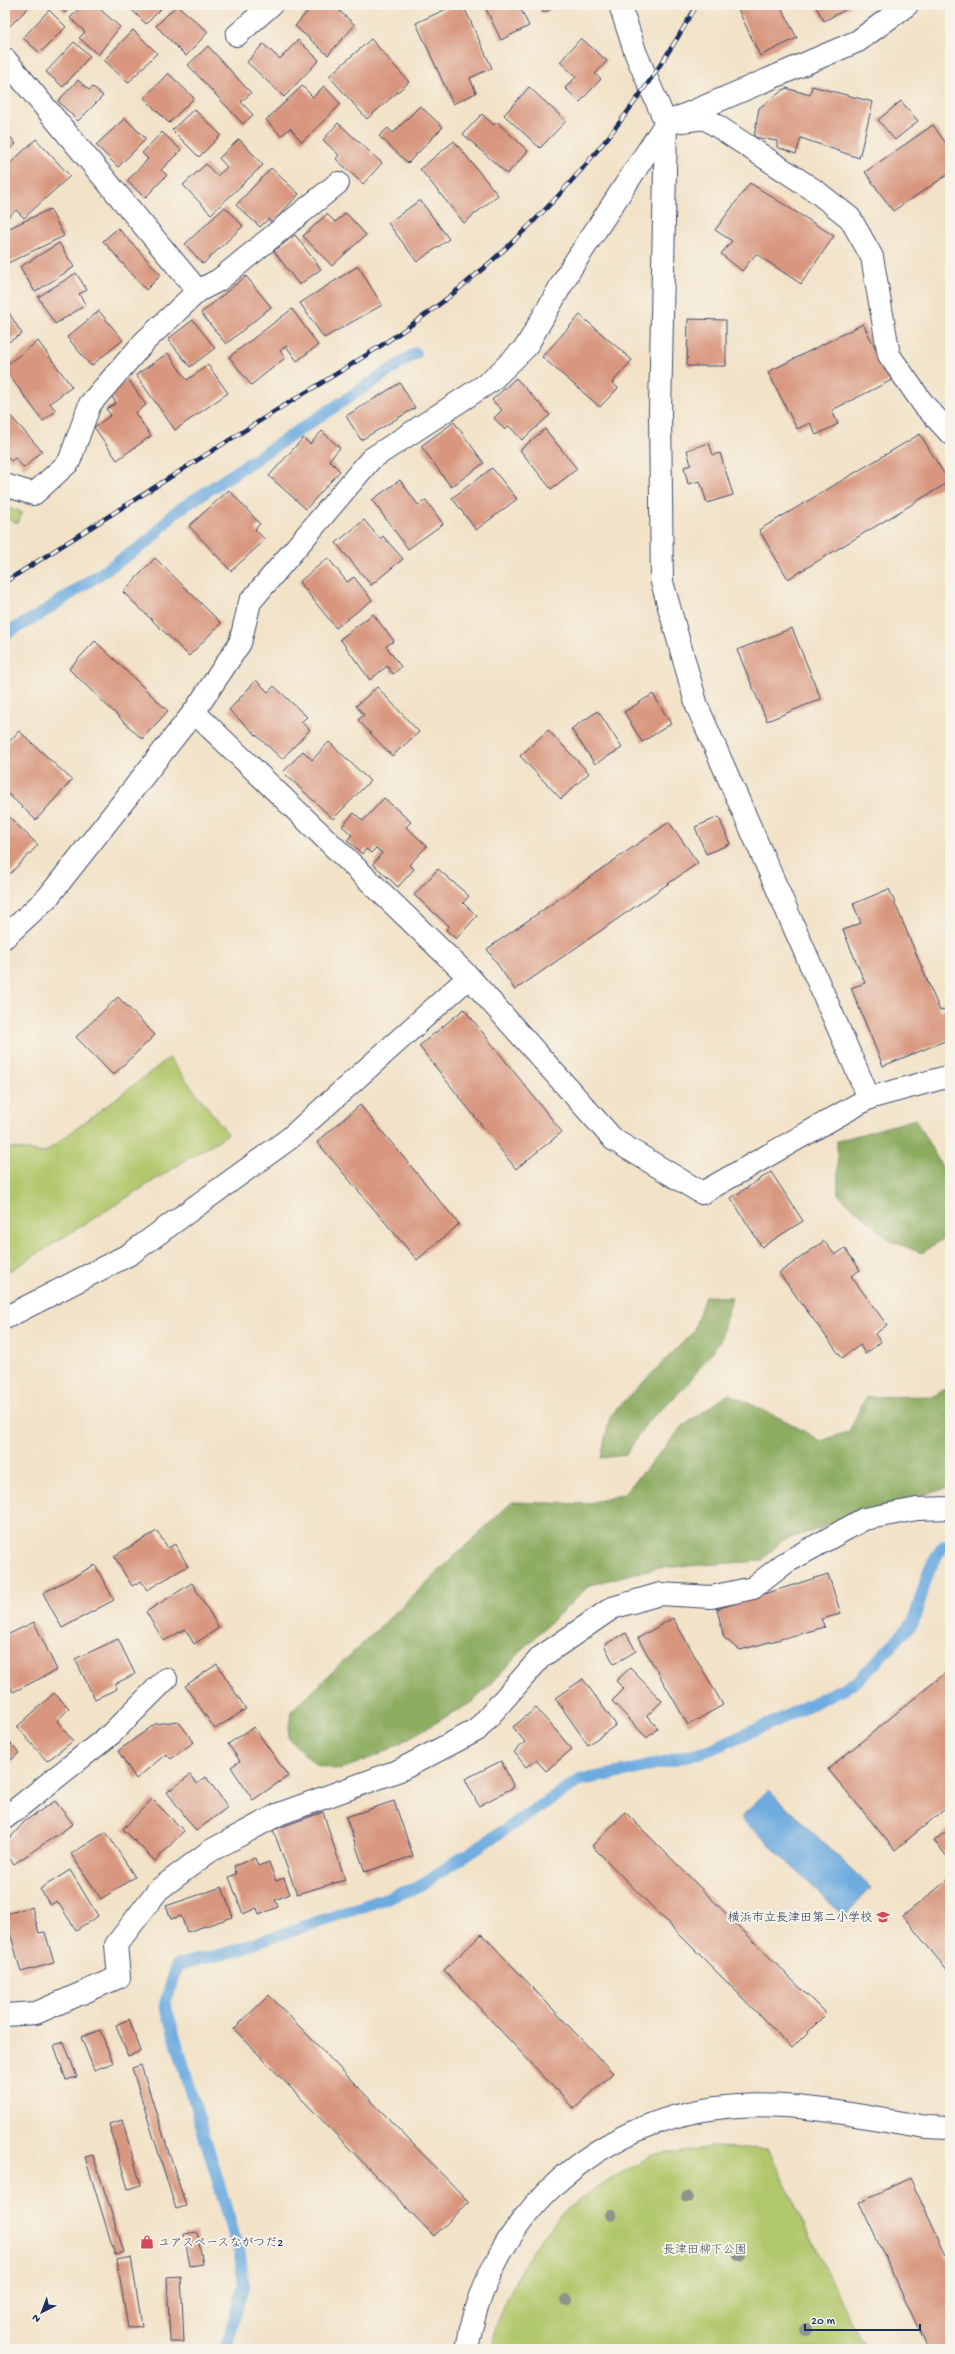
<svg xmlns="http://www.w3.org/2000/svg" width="955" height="2354" font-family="'Gochi Hand','Klee One',sans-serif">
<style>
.green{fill:#b1c76c;stroke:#667b65}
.forest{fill:#8cac60;stroke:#546e5f}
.water{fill:#6eace0;stroke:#446e9f}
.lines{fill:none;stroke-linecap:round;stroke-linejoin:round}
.stream{stroke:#6eace0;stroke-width:12}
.building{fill:#d8967e}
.minor-casing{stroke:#3b4a6e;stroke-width:24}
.minor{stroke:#fff;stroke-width:22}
.rail-casing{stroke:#1b2f5e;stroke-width:4.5}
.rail{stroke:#f7f3e8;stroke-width:3;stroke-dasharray:9;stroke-linecap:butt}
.tree{fill:#90948f}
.labels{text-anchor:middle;stroke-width:4;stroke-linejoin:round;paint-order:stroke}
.poi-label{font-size:12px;fill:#1b2f5e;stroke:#f7f3e8;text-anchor:end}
.park-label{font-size:12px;fill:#405562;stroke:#f7f3e8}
</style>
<rect width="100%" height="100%" fill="#f7f3e8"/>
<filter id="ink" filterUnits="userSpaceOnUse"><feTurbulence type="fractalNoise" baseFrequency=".025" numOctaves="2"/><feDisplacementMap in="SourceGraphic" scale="8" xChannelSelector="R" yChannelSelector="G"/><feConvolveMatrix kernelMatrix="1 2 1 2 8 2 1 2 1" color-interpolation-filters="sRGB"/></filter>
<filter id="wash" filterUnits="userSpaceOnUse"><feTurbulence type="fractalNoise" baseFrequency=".012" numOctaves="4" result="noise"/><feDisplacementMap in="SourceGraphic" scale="16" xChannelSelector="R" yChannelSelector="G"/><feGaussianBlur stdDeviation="0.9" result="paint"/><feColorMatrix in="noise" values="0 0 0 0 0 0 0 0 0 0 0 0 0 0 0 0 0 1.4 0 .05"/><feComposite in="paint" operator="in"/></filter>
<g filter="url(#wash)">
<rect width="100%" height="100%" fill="#f2e2c7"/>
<g class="green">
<polygon points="5,507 22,512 18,523 5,518"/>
<polygon points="169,1058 228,1134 5,1274 5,1147 44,1153"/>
<polygon points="711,2147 768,2149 865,2349 494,2349 495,2325 518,2275 534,2247 567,2208 602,2184 653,2155"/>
</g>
<g class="forest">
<polygon points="915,1119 949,1179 948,1236 922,1253 891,1241 838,1194 837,1141"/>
<polygon points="705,1296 732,1297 720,1341 685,1387 647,1422 626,1455 601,1458 610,1416 693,1332"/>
<polygon points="950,1386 950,1487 781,1541 762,1561 656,1568 590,1585 536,1636 474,1701 379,1755 339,1770 316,1765 288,1738 291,1711 512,1502 586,1504 624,1494 683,1426 729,1394 788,1422 821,1441 849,1431 866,1397 934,1396"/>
</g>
<polygon class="water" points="768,1790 871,1888 844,1916 741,1818"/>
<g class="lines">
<g class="stream">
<polyline points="5,634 39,615 149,541 174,513 416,353"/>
<polyline points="225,2349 244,2286 240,2255 165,2004 177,1965 227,1953 416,1888 580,1780 629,1771 709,1750 776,1721 858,1681 913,1623 929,1570 943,1546"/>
</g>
</g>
<g id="blocks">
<g class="building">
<polygon points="5,5 31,5 10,26 5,21"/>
<polygon points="57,5 73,5 65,13"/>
<polygon points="82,5 104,5 101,10 120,27 98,55 79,38 85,32 70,18"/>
<polygon points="131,5 165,5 146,24 129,7"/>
<polygon points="177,5 208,32 186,56 156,26"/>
<polygon points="313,5 333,5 355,25 328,55 295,26"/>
<polygon points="455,5 463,5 492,68 470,78 476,93 453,104 416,23"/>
<polygon points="484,5 519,5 529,26 501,40"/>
<polygon points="539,5 559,5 543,13"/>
<polygon points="736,5 780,5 797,38 760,56"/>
<polygon points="815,5 854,5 824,21"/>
<polygon points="49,10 66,27 40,53 23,38"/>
<polygon points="133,30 157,53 128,83 104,60"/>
<polygon points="581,38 607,61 595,74 601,79 580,102 565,88 576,77 560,62"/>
<polygon points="371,39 409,82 367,119 329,76"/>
<polygon points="298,40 319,60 284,97 247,62 263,44 280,59"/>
<polygon points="74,42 90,56 63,87 46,72"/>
<polygon points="208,46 251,93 241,102 253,115 243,124 188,65"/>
<polygon points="168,73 194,98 169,123 144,98"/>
<polygon points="78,80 89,90 93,87 103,96 78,121 58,101"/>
<polygon points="302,86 313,97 324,86 341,104 302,142 290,128 281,136 266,120"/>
<polygon points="812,86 873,102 859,158 801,138 796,154 777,147 777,141 754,137 759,108 786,88 810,95"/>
<polygon points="529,87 566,121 540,148 504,115"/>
<polygon points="901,101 918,121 895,140 878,120"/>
<polygon points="420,106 443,127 408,163 379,136 388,128 393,133"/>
<polygon points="194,109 221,135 199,157 172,130"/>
<polygon points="482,114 494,125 497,122 528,151 507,174 463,134"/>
<polygon points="125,118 146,139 118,167 96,145"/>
<polygon points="338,123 382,163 363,184 336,159 339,155 323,140"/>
<polygon points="933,125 950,149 950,173 893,211 865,172"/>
<polygon points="5,130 16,144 5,153"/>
<polygon points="162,132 181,150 161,170 167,175 145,198 127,181 148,159 142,153"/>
<polygon points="36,139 70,176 24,218 16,210 6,219 5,168"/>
<polygon points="239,139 263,165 211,214 183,185 206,164 217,176 227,167 219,158"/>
<polygon points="454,141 498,195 464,223 420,169"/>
<polygon points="271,168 299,194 272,223 268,219 260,227 236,205"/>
<polygon points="750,183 834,236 801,284 756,254 742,271 721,254 732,241 715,230"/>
<polygon points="420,200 449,239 417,262 388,223"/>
<polygon points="225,207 243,226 203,264 185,244"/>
<polygon points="50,209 64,236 8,263 5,257 5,230"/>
<polygon points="346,213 366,235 332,266 303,236 327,214 335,222"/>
<polygon points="118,228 161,275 146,290 103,241"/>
<polygon points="295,235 321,269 299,285 274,251"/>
<polygon points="59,243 74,267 35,292 20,267"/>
<polygon points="358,266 382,305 324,338 300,303"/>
<polygon points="76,273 87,290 79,294 86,305 55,324 38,297"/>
<polygon points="246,276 271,307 226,344 201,313"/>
<polygon points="5,306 22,334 5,344"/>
<polygon points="292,309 318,345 297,361 286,346 280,351 285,358 251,385 229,357"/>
<polygon points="99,311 123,340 91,366 67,337"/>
<polygon points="580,315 632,360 612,383 618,388 600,407 542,357"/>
<polygon points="688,319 726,320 726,366 687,366"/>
<polygon points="193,320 215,348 190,367 168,339"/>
<polygon points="863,324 892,380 832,410 838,424 816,435 810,423 797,429 768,372"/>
<polygon points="38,341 72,387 50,403 56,411 43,421 5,370 5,366"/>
<polygon points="168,353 187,380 208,365 228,393 175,430 136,375"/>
<polygon points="516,378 550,415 522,440 509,426 505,430 494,418 502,410 492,400"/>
<polygon points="128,379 146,405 135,413 151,436 117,460 94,427 111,415 106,409 116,403 109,392"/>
<polygon points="400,383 415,408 361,440 346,416"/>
<polygon points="5,410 42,451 24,468 15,458 11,461 5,455"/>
<polygon points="454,422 484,463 451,487 421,446"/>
<polygon points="545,429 577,469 551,489 520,450"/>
<polygon points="322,431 340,448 329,460 340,471 306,509 269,476 303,438 310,444"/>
<polygon points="920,434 949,482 788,579 759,530"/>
<polygon points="709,443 713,455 720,453 733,495 707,503 700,481 688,484 684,467 691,465 687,450"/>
<polygon points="492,468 517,499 476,530 452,498"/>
<polygon points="400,480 418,505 426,500 443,524 408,549 372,500"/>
<polygon points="229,490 260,524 255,529 265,540 231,571 189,526"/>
<polygon points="364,520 380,539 383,536 403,559 371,585 336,543"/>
<polygon points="155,558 221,623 189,656 123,592"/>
<polygon points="328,558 347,582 354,577 372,600 336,628 299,582"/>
<polygon points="373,614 394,641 386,646 401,667 393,674 387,666 370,680 340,639"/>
<polygon points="792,628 821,699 767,721 737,650"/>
<polygon points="95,641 168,711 142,739 69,669"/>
<polygon points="256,680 268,692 274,686 307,717 301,722 310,730 282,759 229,710"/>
<polygon points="377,687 419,732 392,756 358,720 364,715 356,706"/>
<polygon points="653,694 671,724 642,742 624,712"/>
<polygon points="598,711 622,748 595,764 571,729"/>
<polygon points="548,730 589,773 561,799 520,756"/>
<polygon points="19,731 72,780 36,820 5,791 5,746"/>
<polygon points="329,742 370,781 333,819 283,772 303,751 312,760"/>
<polygon points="384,798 411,822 406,827 427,846 409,865 414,869 398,887 373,864 382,853 376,848 371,853 366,849 362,854 347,840 352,835 342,826 354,813 363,821"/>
<polygon points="5,813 38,845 5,879"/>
<polygon points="719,817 730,844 706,854 695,827"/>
<polygon points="669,822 698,863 515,990 487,949"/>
<polygon points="438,869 469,896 463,903 477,916 456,939 446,930 449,926 414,895"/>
<polygon points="889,889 940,1011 950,1007 950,1039 883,1066 851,988 865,983 843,930 861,923 853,904"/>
<polygon points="118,997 155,1035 113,1075 76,1037"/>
<polygon points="464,1009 562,1132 516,1169 419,1046"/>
<polygon points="360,1105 459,1224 417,1260 317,1142"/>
<polygon points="771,1172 803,1221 762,1247 731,1198"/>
<polygon points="824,1241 835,1255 845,1248 860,1270 851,1276 887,1325 875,1334 881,1342 865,1354 860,1345 842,1358 779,1273"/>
<polygon points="157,1531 168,1548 175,1544 188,1566 147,1590 141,1581 132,1586 114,1556"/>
<polygon points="95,1565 114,1600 62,1628 43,1593"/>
<polygon points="828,1574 841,1614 821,1619 825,1627 740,1650 724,1638 717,1609"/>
<polygon points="192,1583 219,1628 194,1644 185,1629 164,1641 146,1612"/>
<polygon points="673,1618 723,1705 688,1725 638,1638"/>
<polygon points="34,1622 57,1670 13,1692 5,1675 5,1636"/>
<polygon points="626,1633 636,1651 614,1664 604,1645"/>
<polygon points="118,1639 135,1674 115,1684 117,1689 95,1699 75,1659"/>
<polygon points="217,1664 246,1709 215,1729 185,1686"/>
<polygon points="630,1668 662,1701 647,1716 658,1728 647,1738 612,1701 624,1689 616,1681"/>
<polygon points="950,1669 950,1805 895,1850 828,1769"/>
<polygon points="583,1679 616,1725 588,1745 555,1698"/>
<polygon points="54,1693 69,1708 57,1721 73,1741 47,1761 17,1727"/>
<polygon points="536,1708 572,1749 546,1771 536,1760 526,1767 514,1752 525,1742 513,1727"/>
<polygon points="178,1721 194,1742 171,1759 166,1754 136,1779 118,1751 155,1724"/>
<polygon points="254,1727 288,1776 253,1800 231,1767 240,1761 228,1744"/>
<polygon points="5,1737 19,1753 5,1765"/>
<polygon points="501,1761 514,1787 479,1806 465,1779"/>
<polygon points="190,1775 197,1784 206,1777 228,1807 196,1831 167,1792"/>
<polygon points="152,1799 184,1831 155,1861 123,1829"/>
<polygon points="55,1801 73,1824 14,1864 5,1853 5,1844 25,1821"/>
<polygon points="394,1801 413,1856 365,1872 346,1817"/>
<polygon points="323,1812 345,1880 297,1894 273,1830"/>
<polygon points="625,1812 826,2014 792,2048 592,1846"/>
<polygon points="950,1828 950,1860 934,1841"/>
<polygon points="106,1832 135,1877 101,1899 71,1854"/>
<polygon points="255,1858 258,1866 269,1862 276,1881 284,1878 290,1894 275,1900 278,1907 259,1915 257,1908 243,1914 229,1877 236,1874 234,1866"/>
<polygon points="70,1870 98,1916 76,1930 57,1901 50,1905 40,1889"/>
<polygon points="950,1878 950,1974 903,1916"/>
<polygon points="222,1887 233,1917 187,1932 181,1916 171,1919 166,1906"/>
<polygon points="32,1907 39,1933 45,1932 54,1963 21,1972 5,1914"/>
<polygon points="482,1934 613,2073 574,2109 444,1970"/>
<polygon points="269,1995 469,2202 434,2236 234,2029"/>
<polygon points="129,2019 141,2051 128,2056 116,2025"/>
<polygon points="100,2030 113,2063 94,2070 81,2037"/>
<polygon points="64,2042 77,2077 66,2080 54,2045"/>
<polygon points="141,2065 186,2206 176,2209 132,2068"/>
<polygon points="122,2120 141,2185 128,2189 109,2124"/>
<polygon points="93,2155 124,2252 115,2255 85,2157"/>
<polygon points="910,2178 950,2263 950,2349 928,2349 859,2202"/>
<polygon points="197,2232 203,2264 190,2266 184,2234"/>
<polygon points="131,2257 142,2326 128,2328 117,2260"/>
<polygon points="181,2276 184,2342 170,2342 167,2277"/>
</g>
</g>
</g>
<g filter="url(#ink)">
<use href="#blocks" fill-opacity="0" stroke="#3b4a6e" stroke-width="1"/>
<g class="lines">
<g class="minor-casing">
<g id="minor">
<polyline points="620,5 636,54 666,123"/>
<polyline points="907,5 858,41 666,123 660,413 662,582 697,706 869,1098 950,1076"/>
<polyline points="237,35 271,5"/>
<polyline points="5,59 198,291"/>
<polyline points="5,485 34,494 69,462 90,404 145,341 198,291 219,280 338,183"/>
<polyline points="194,712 469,977 614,1140 702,1193 869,1098"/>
<polyline points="5,937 48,897 194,712 240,643 250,602 371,459 491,381 526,347 571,268 666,123 705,118 817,192 850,218 872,257 889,355 924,405 950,433"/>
<polyline points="5,1318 130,1254 290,1138 469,977"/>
<polyline points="5,1818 111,1734 166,1679"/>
<polyline points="5,2015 36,2013 119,1977 116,1945 158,1890 210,1851 279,1814 400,1770 477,1730 541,1657 612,1608 660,1594 711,1597 753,1588 785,1563 864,1519 917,1509 950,1508"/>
<path d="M467 2349C489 2214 602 2114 738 2106 801 2102 864 2117 926 2127L950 2128"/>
</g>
</g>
<use href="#minor" class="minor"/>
<g class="rail-casing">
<path id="rail" d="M5 582C96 524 186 467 277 410 339 372 403 335 460 288 556 210 636 112 697 5"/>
</g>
<use href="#rail" class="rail"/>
</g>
<g class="tree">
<circle cx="687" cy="2197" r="6"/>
<circle cx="611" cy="2215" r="6"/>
<circle cx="739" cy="2255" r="6"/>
<circle cx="566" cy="2300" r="6"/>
<circle cx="806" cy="2330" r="6"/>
</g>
</g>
<defs>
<g id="school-bare" transform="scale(1.08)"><path d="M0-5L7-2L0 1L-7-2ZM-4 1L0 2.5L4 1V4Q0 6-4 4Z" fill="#d1495b" stroke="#f7f3e8" stroke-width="2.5" paint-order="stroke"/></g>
<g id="shop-bare" transform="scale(1.08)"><path d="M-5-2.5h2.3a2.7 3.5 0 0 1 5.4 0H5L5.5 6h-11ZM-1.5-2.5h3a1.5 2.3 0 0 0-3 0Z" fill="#d1495b" stroke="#f7f3e8" stroke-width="2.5" paint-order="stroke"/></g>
</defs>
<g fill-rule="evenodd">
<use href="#school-bare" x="883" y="1917"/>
<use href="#shop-bare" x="147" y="2242"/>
</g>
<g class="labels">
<g class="poi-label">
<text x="872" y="1921">横浜市立長津田第二小学校</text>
<text x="158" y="2246" text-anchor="start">ユアスペースながつだ2</text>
</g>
<g class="park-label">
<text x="705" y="2253">長津田柳下公園</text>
</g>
</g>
<rect width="955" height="2354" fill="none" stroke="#f7f3e8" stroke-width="20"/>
<g transform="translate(42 2312) rotate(222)" stroke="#f7f3e8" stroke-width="3" paint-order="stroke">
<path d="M0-3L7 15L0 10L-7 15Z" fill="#1b2f5e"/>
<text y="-6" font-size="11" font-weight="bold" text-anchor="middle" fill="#1b2f5e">N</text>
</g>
<path d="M805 2324v6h115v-6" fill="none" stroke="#1b2f5e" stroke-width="2"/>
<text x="811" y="2324" font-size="12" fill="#1b2f5e" stroke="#f7f3e8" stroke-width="3" paint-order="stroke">20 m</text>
</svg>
